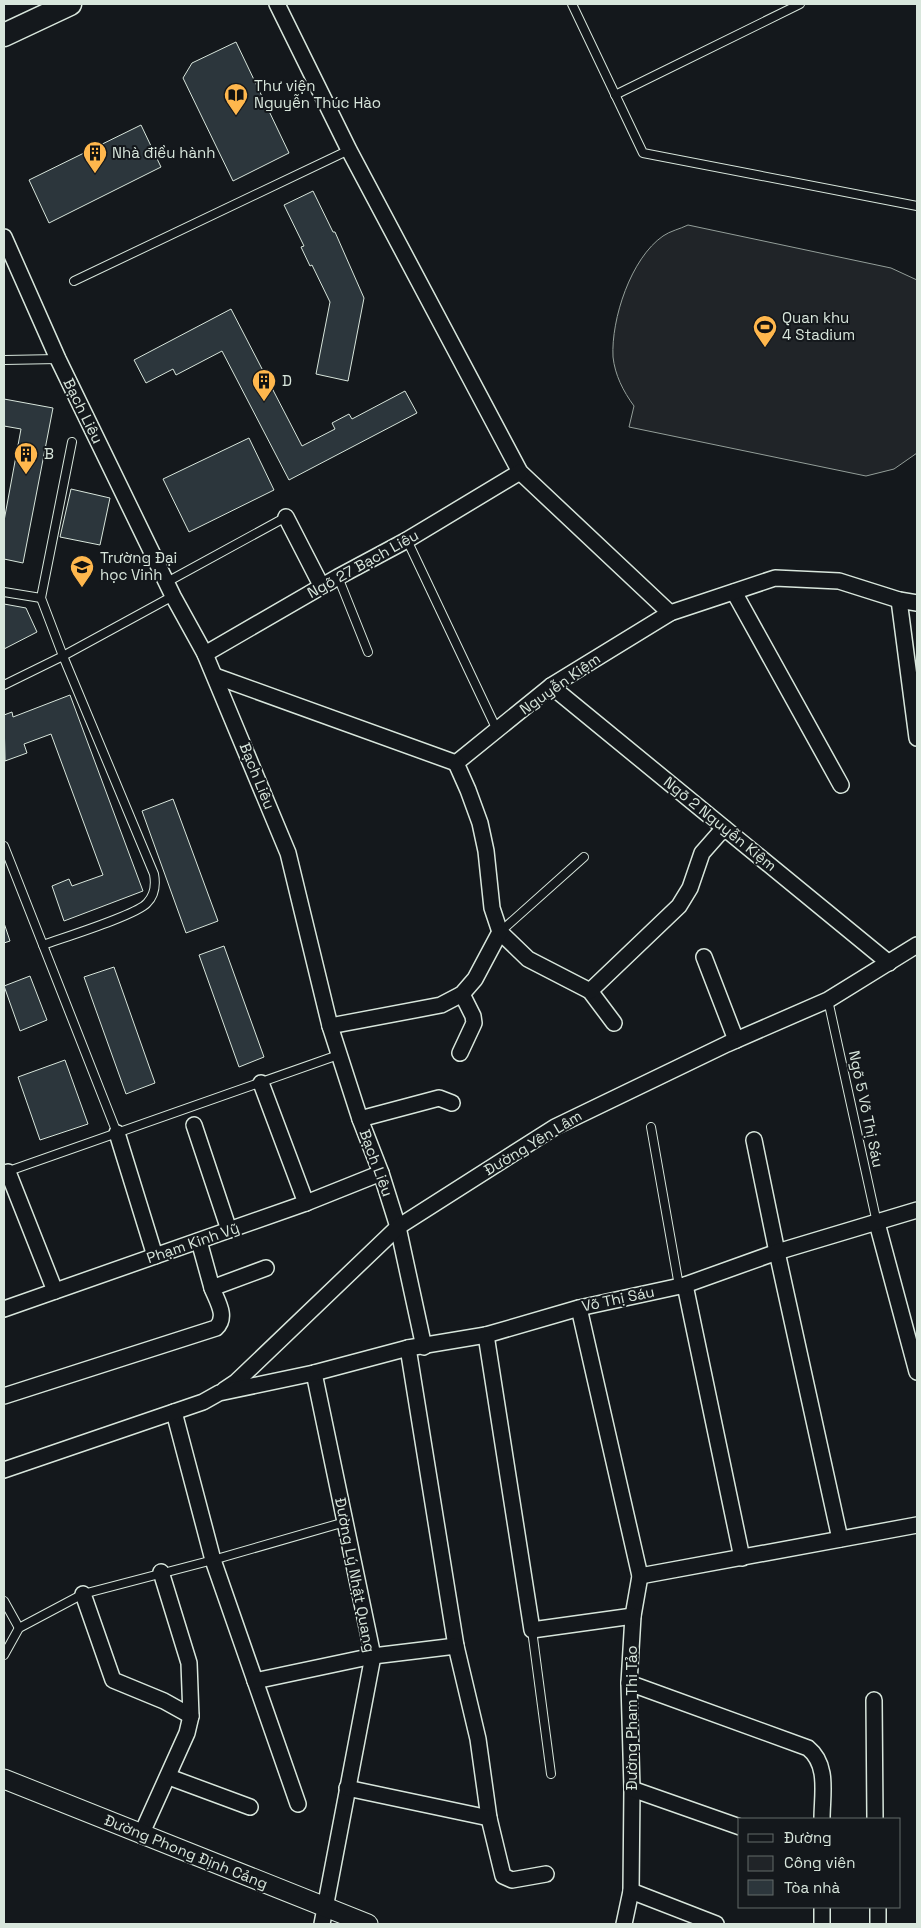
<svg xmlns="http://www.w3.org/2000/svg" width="921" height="1928" font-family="'Space Grotesk',sans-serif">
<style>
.green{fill:#202428;stroke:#939e99}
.building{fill:#2c363c;stroke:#d8e6dc}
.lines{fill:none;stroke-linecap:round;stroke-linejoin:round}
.service-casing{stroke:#d8e6dc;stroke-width:10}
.minor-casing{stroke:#d8e6dc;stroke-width:18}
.tertiary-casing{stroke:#d8e6dc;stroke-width:21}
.primary-casing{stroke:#d8e6dc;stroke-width:25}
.service{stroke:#14181c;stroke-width:8}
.minor{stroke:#14181c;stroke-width:15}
.tertiary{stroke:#14181c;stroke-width:19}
.primary{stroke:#14181c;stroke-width:22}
.labels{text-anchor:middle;stroke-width:4;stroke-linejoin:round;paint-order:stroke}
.poi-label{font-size:15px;fill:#d8e6dc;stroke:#14181c;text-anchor:start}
.street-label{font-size:15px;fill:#d8e6dc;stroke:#14181c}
</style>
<rect width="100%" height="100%" fill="#14181c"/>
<path class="green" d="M688 225 891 268 917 280V453L894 469 866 476 629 427 634 406C623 391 615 375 613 357 611 319 631 258 663 236 670 231 680 229 688 225Z"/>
<g class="building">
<polygon points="236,42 289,153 233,181 183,78 192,63"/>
<polygon points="141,125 161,167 49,223 29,180"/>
<polygon points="313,191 333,232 335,232 364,298 348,381 316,374 330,302 312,265 310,266 301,247 304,246 284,205"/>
<polygon points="231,309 302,446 335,429 332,423 349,414 352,419 405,391 417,413 289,480 222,351 176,375 173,369 146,383 134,360"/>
<polygon points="4,399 53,408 23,563 4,559 4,521 21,429 4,426"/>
<polygon points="249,438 274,490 189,532 163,479"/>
<polygon points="71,489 110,498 100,545 60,537"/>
<polygon points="4,604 26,608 37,632 4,649"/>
<polygon points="70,695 143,891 64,921 52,886 69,879 72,886 103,875 51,734 24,744 27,753 5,761 4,715 12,712 13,717"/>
<polygon points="173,799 218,921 186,933 142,811"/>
<polygon points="4,923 10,941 4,943"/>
<polygon points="224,946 264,1057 239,1067 199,955"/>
<polygon points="114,967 155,1083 126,1094 84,977"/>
<polygon points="30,976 47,1020 20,1031 4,986"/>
<polygon points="65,1060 88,1124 40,1140 18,1077"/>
</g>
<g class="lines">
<g class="service-casing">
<g id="service">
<polyline points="572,4 643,153 917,206"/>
<polyline points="615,95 800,4"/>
<polyline points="74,281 349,150"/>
<polyline points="4,360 58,359"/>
<polyline points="407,540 497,730"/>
<polyline points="338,577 368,652"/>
<polyline points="167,582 286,517"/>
<polyline points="4,592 41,598"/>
<polyline points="4,685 63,656 173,596"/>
<polyline points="4,846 117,1133"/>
<polyline points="500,932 584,857"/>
<path d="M43 945C62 938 137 915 147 903 155 895 156 885 154 874L63 656 41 598 72 442"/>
<polyline points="828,1000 877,1223"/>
<polyline points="651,1127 679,1286"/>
<polyline points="6,1172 341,1054"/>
<polyline points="4,1601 19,1628"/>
<polyline points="532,1630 551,1774"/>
<polyline points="4,1655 19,1628 83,1594 213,1560 345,1522"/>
</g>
</g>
<g class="minor-casing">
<g id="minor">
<polyline points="277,4 349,150 520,472 670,613"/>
<polyline points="4,237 58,359 173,596 205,654 288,853 330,1026 360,1119 381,1173 398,1227 424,1347"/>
<polyline points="286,517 322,587"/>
<polyline points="734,592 841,785"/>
<polyline points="899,600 917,738"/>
<polyline points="205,654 338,577 407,540 520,472"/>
<polyline points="215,676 456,763 551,686 670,613 775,578 839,581 899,600 917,603"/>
<polyline points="551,686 889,963"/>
<polyline points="456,763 468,790 480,823 486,851 492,908 500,932 528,959 590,991 614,1023"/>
<polyline points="704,957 736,1040"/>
<polyline points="590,991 679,906 690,888 702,853 724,828"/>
<polyline points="330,1026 441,1005 462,994 475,979 500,932"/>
<polyline points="460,1053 474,1023 473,1016 462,994"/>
<polyline points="261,1083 306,1203"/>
<polyline points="360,1119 439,1098 452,1103"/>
<polyline points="194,1125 229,1230"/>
<polyline points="117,1133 155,1256"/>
<polyline points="754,1140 777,1252 840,1539"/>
<polyline points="8,1172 55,1291"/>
<polyline points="877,1223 917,1372"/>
<polyline points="199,1241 212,1288"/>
<polyline points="685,1285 742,1558"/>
<polyline points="579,1308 640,1576 633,1616 629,1683 632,1789 631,1891 624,1924"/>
<polyline points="4,1309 306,1203 381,1173"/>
<polyline points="486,1335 532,1630 633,1616"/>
<polyline points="408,1348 456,1646 478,1739 489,1818 503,1876 512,1880 546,1874"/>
<polyline points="314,1373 373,1656 322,1924"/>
<polyline points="224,1390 236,1382 398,1227 555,1127 727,1044 828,1000 917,945"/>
<path d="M4 1396 216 1328C228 1317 217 1301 212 1288L266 1268"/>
<polyline points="174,1412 213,1560 298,1804"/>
<polyline points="4,1470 203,1402 219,1393 314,1373 408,1348 486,1335 579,1308 685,1285 777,1252 917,1210"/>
<polyline points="640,1576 917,1525"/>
<polyline points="83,1594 113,1680 164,1701 191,1716"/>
<polyline points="255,1681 373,1656 456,1646"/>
<path d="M629 1683 808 1748C829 1765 822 1794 822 1819"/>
<polyline points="874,1700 875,1819"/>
<polyline points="169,1777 250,1807"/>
<polyline points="347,1788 489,1818"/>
<polyline points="632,1789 740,1827"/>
<polyline points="141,1835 187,1733 191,1716 189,1663 161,1572"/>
<polyline points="631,1891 716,1924"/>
<polyline points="822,1907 822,1924"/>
<polyline points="878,1907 878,1924"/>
</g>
</g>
<g class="tertiary-casing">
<polyline id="tertiary" points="4,1779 368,1924"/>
</g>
<g class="primary-casing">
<polyline id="primary" points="4,35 70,4"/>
</g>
<use href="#service" class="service"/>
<use href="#minor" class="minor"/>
<use href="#tertiary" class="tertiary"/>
<use href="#primary" class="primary"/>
</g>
<defs>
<g id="library-pin" transform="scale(1.25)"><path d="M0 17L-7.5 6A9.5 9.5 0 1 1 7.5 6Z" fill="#ffb74d" stroke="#14181c"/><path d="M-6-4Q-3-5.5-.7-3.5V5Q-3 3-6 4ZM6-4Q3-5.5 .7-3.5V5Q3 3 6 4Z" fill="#111"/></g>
<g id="building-pin" transform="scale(1.25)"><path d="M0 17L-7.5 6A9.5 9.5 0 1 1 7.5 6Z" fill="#ffb74d" stroke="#14181c"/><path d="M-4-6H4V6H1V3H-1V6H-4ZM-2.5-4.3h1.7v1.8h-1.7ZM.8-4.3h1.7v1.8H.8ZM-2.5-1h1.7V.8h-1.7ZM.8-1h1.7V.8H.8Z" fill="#111"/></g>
<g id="stadium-pin" transform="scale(1.25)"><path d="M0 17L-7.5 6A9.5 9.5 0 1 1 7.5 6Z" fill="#ffb74d" stroke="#14181c"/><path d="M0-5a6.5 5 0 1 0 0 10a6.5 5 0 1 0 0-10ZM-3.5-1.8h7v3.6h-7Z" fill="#111"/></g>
<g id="university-pin" transform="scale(1.25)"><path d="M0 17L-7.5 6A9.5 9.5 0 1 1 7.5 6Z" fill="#ffb74d" stroke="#14181c"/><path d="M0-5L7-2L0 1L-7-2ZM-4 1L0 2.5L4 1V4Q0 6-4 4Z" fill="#111"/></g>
</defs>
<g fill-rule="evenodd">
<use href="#library-pin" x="236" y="95"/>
<use href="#building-pin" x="95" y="153"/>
<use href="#stadium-pin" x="765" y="327"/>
<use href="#building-pin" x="264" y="381"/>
<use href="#building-pin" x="26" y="454"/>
<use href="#university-pin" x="82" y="567"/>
</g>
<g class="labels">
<g class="poi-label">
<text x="254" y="91">Thư viện<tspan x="254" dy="17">Nguyễn Thúc Hào</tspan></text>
<text x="112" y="158">Nhà điều hành</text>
<text x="782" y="323">Quan khu<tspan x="782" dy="17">4 Stadium</tspan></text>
<text x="282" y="386">D</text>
<text x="44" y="459">B</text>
<text x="100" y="563">Trường Đại<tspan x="100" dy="17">học Vinh</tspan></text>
</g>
<g class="street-label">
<text transform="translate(83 411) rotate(64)" y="5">Bạch Liêu</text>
<text transform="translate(363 564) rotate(-29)" y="5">Ngõ 27 Bạch Liêu</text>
<text transform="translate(560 684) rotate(-35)" y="5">Nguyễn Kiệm</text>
<text transform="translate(257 776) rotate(68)" y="5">Bạch Liêu</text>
<text transform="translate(720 824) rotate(39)" y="5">Ngõ 2 Nguyễn Kiệm</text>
<text transform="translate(866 1109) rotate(78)" y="5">Ngõ 5 Võ Thị Sáu</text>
<text transform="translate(533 1143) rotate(-31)" y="5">Đường Yên Lâm</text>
<text transform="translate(376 1163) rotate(70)" y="5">Bạch Liêu</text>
<text transform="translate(193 1243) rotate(-19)" y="5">Phạm Kinh Vỹ</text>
<text transform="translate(618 1299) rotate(-12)" y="5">Võ Thị Sáu</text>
<text transform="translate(355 1575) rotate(79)" y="5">Đường Lý Nhật Quang</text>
<text transform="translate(632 1718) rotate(-90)" y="5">Đường Pham Thi Tảo</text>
<text transform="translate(186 1852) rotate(22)" y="5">Đường Phong Định Cảng</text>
</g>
</g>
<rect width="921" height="1928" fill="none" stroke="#d8e6dc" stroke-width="10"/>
<rect x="738" y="1818" width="162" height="90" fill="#14181c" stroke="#626a69"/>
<rect x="748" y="1834" width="25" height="8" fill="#14181c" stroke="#626a69"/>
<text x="784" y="1843" font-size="15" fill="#d8e6dc">Đường</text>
<rect x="748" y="1856" width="25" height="15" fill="#202428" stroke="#626a69"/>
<text x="784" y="1868" font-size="15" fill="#d8e6dc">Công viên</text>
<rect x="748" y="1880" width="25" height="15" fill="#2c363c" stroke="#626a69"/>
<text x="784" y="1893" font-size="15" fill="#d8e6dc">Tòa nhà</text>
</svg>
